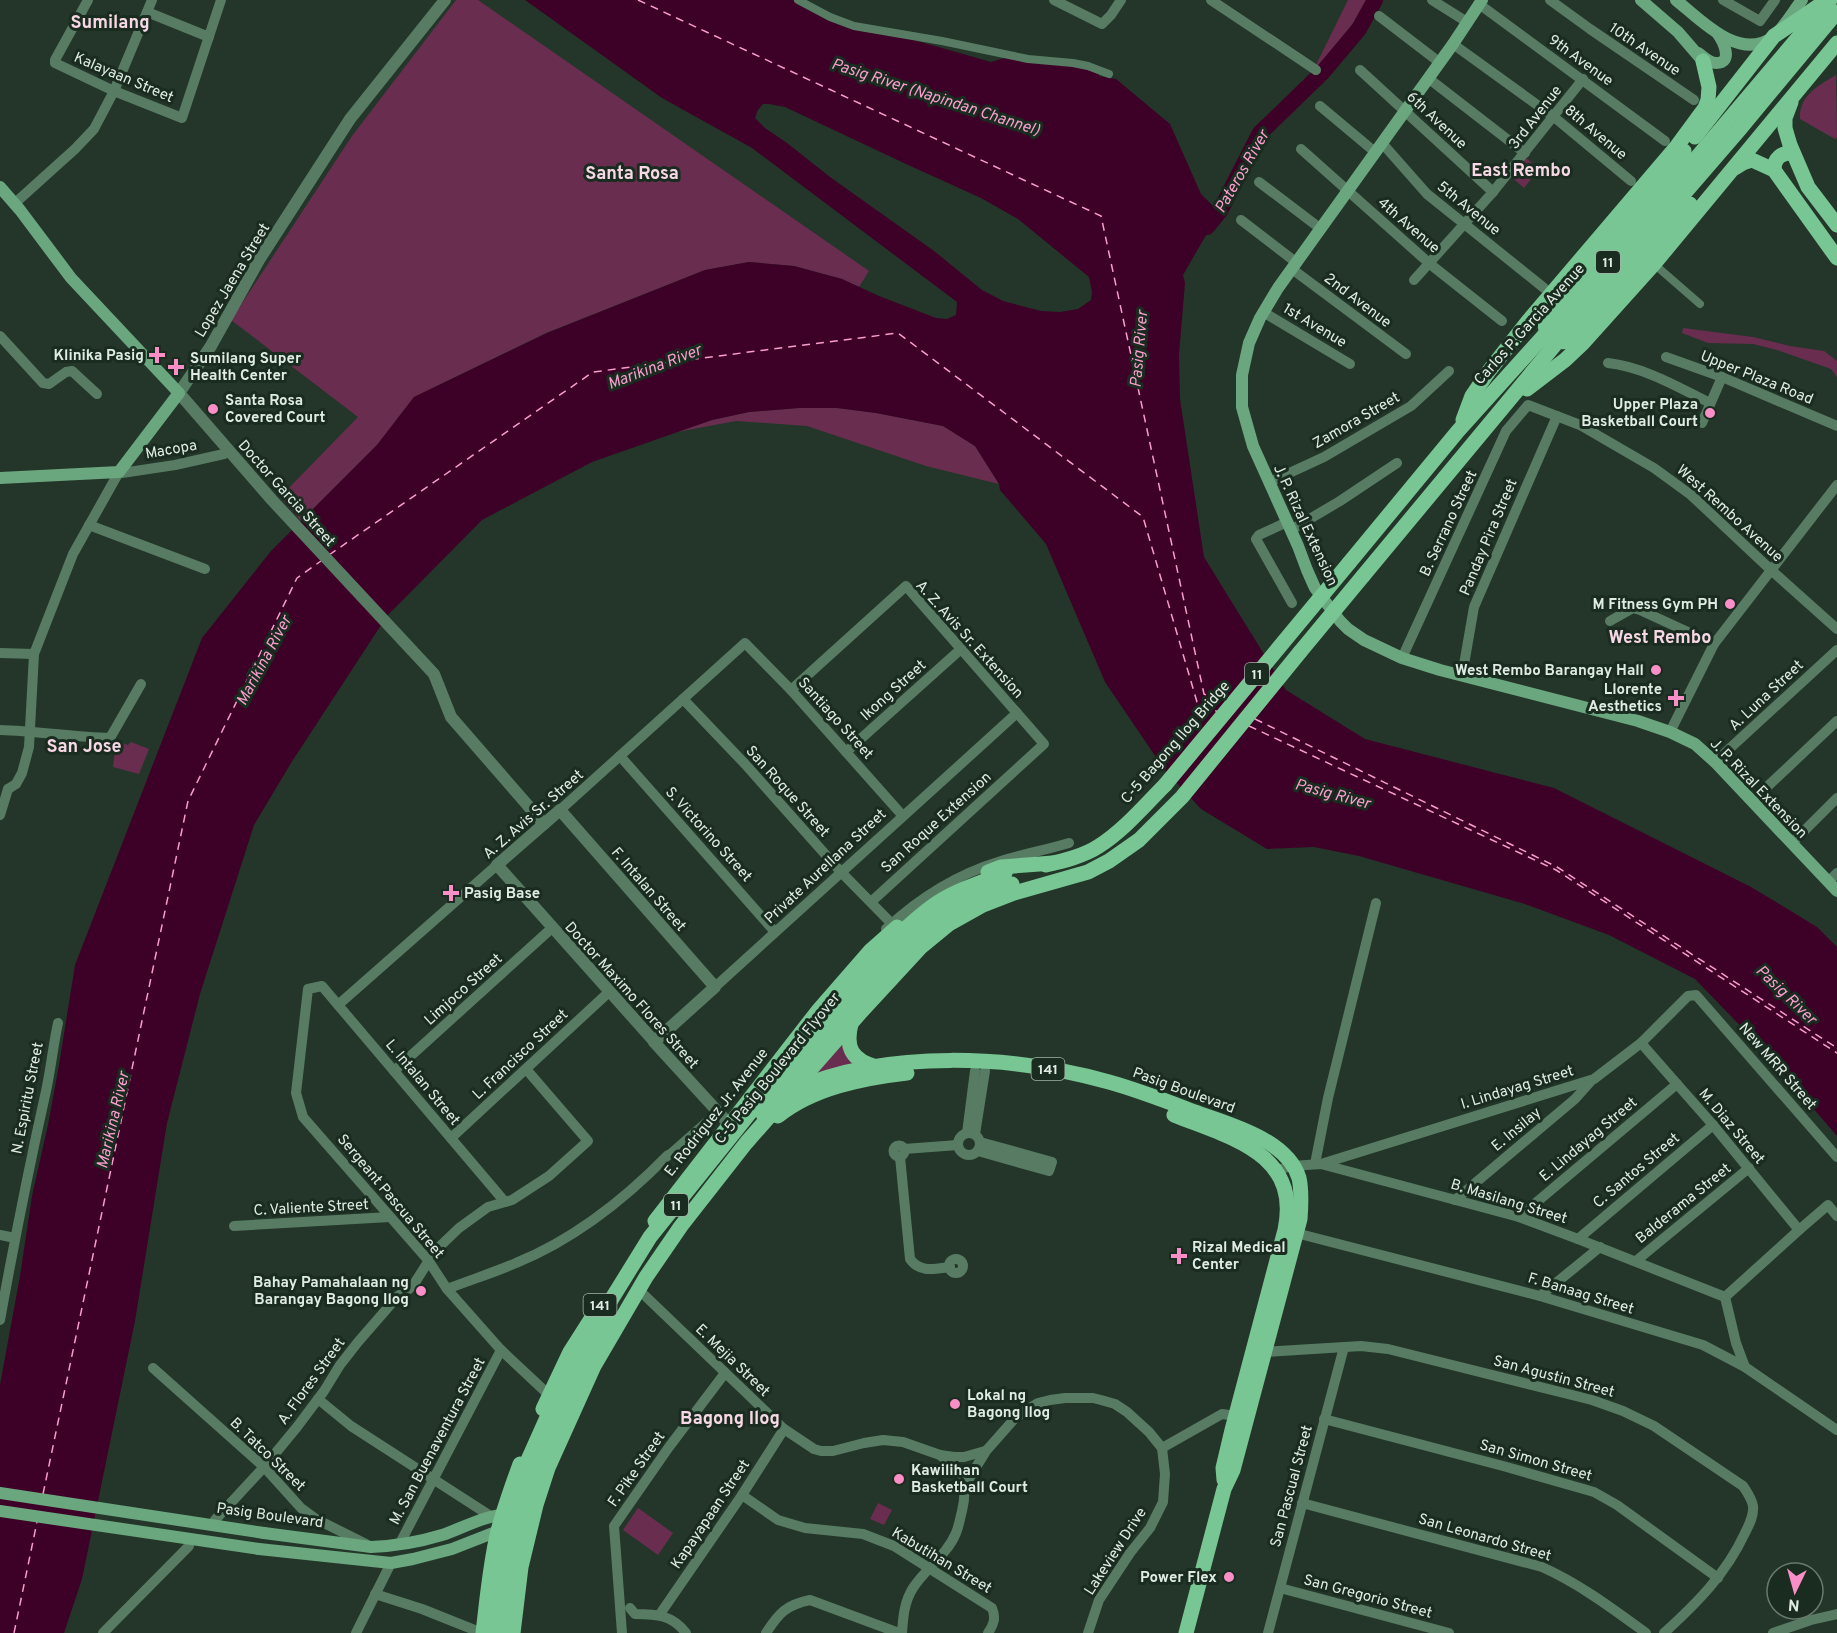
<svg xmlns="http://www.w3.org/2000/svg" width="1837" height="1633" font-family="Overpass,sans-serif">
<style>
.green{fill:#692e4f}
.water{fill:#3d0027;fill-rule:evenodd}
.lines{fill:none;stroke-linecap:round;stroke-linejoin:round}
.river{stroke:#3d0027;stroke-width:16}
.ferry{stroke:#fa9dce;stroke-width:1.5;stroke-dasharray:8 6;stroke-linecap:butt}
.pedestrian{stroke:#577c63;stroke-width:8}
.minor{stroke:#577c63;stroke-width:10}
.tertiary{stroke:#577c63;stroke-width:12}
.secondary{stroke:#6aa67e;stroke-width:12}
.primary{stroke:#78c693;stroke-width:15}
.secondary-bridge{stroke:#6aa67e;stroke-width:12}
.primary-bridge{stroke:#78c693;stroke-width:15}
.poi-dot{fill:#fa8fc8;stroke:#192c1f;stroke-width:2}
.labels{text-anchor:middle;stroke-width:6;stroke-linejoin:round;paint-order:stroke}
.shield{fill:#192c1f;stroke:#a4b2a8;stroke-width:1.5}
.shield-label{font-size:14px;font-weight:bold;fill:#e0ece3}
.street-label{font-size:15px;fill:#e0ece3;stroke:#192c1f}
.poi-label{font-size:15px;font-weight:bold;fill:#e0ece3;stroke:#192c1f;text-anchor:end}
.water-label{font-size:16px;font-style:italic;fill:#fa9dce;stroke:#192c1f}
.quarter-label{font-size:18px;font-weight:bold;fill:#f7d8e7;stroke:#192c1f}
</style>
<rect width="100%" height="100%" fill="#233629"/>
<g class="green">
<polygon points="456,0 478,0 869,271 859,287 842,279 794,266 749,262 705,270 546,333 414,397 377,445 301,521 280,497 358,417 231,320 352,136"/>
<polygon points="1348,0 1366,0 1353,23 1319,69 1315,67"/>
<path d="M1836 75 1837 137 1835 139 1800 119C1799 95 1818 86 1836 75Z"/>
<polygon points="1525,157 1539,169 1524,188 1509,175"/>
<polygon points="1683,328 1753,337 1790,346 1824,351 1837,361 1837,377 1831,369 1777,350 1753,344 1708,343 1682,333"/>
<polygon points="799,408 837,408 876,413 943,426 975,446 999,484 926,466 807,426 736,421 677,432 712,420 749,412"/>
<polygon points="116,741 128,745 131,742 149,749 139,774 113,767"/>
<polygon points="842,1043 844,1052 855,1065 814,1077"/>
<polygon points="878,1503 892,1510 884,1525 870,1519"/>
<polygon points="638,1508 673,1533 658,1555 623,1530"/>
</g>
<path class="water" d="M525 0H795L837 24 907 38 991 62 1008 57 1084 68 1099 72V76L1116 79 1170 124 1201 194 1218 211H1220L1183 275 1185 283 1179 354 1180 399 1204 557 1286 690 1365 739 1554 788 1751 887 1817 927 1837 947V1136L1754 1040 1695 979 1609 935 1525 904 1359 856 1314 847 1267 849 1201 809 1164 769 1105 682 1046 544 1000 490 999 484 975 446 943 426 876 413 837 408H799L749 412 712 420 592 462 482 520 387 616 291 763 254 825 200 994 167 1123 135 1321 82 1579 64 1633H0V1385L20 1276 32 1196 48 1125 59 1065 75 965 202 638 271 551 377 445 414 397 547 333 705 270 749 262 794 266 842 279 879 296 936 318 947 319 956 315 957 302 752 148 662 98ZM763 104H769L785 107 906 164 981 198 1018 219 1089 277 1092 292 1091 300 1078 309 1060 312 1041 311 1003 301 982 290 934 251 830 177 787 143 765 128 755 118 758 110Z"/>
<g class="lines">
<polyline class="river" points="1207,227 1220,211 1260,133 1322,73 1359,29 1375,0"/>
<g class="ferry">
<polyline points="638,0 1101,216 1204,694 1224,704"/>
<polyline points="329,555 593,372 898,333 1143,517 1197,702 1218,712"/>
<polyline points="1255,719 1557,867 1837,1048"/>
<polyline points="1249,726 1556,870 1837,1053"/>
<polyline points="43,1494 188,801 297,578 321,561"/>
<polyline points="14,1633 37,1522"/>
</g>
<g class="pedestrian">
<polyline points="798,0 830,17 854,26 942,41 1028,59 1073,63 1088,66 1109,74"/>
<polyline points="1654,264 1700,304"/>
<polyline points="668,1155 718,1111"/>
</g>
<g class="minor">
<polyline points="88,0 55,60 55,63 114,91 182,118 221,0"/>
<polyline points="1054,0 1102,24 1111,15 1121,0"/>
<polyline points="1211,0 1316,70"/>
<polyline points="1432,0 1467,22"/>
<polyline points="1550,0 1590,29 1694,100"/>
<polyline points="1723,0 1760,21 1775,0"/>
<polyline points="1479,4 1665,141"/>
<polyline points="147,12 209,37"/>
<polyline points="1379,16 1439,62"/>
<polyline points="1453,44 1554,117 1631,181"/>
<polyline points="1360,70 1493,192"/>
<polyline points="1428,78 1525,153"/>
<polyline points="1320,106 1375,152"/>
<polyline points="1382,143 1427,194 1544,288"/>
<polyline points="1301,149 1430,264 1502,321"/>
<polyline points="1259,182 1321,229"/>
<polyline points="14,204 75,149 94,129 114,91 152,0"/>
<polyline points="1241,220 1297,263"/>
<polyline points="1292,269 1406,354"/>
<polyline points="1414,280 1493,192 1583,79"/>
<polyline points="1263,312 1350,364"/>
<polyline points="0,336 43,383 49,384 66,372 72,371 97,394"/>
<polyline points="1666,357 1722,377 1837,426"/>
<path d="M1608 363C1644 367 1678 387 1710 403"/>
<polyline points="1702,423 1722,377"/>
<polyline points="122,473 175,465 224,454"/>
<polyline points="1270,482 1324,457 1411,406 1449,371"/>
<polyline points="1287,522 1259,535 1256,539 1292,603"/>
<polyline points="89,525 205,569"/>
<polyline points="1291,530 1340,501 1397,463"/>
<polyline points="1610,621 1633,608 1640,610 1714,644"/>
<polyline points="0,653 34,654"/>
<polyline points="1402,658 1506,431 1528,405 1580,425 1654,468 1691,495 1771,570 1837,629"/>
<polyline points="1462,676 1474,607 1557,416"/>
<polyline points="791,690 906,586 1044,744 871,902"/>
<polyline points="683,699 745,764 841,872 892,924"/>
<path d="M0 730C37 731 73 737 110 738L141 684"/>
<polyline points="1670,732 1714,644 1837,485"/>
<polyline points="846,752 961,649"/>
<polyline points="620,756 775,932"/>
<polyline points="1715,762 1837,650"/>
<polyline points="8,789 16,784 22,773 29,747 34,654 73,554 119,472"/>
<polyline points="1752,801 1837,721"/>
<polyline points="560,810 745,643 791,690 902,815"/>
<polyline points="0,815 8,789"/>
<polyline points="1792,843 1837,798"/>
<polyline points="1828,882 1837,873"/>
<path d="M886 929C919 898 958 874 1001 861 1023 854 1046 850 1069 843"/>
<polyline points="715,987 1017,713"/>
<polyline points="338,1005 497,865"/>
<polyline points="1641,1043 1713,1125 1799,1230"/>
<polyline points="394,1071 552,928"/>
<circle cx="969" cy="1144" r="11"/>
<polyline points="967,1133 975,1071"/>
<polyline points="975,1134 985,1071"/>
<polyline points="451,1138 609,992"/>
<circle cx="899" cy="1151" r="5.5"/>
<polyline points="904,1149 958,1145"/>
<polyline points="978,1151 1049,1171 1052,1162 980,1142"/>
<path d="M900 1157 910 1259C920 1273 934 1269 950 1267"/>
<polyline points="1315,1164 1328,1098 1376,903"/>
<polyline points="1321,1164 1594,1079 1641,1043 1688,996 1696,995 1837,1157"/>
<polyline points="1277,1170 1292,1166 1321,1164 1519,1217 1578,1239 1725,1297"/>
<polyline points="1455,1200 1575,1099 1591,1081"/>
<polyline points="505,1202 322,986 308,989 296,1093 303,1117 428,1260 447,1289 501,1350 549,1395"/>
<polyline points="1519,1217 1677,1084"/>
<polyline points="234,1226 390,1217"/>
<polyline points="1296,1233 1540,1296 1703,1345 1745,1367 1837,1430"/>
<polyline points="0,1235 15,1238"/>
<polyline points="1578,1239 1713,1125"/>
<circle cx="956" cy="1266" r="7"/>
<polyline points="1636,1261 1749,1168"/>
<path d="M447 1289C470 1280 493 1273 516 1263 575 1239 624 1200 668 1155"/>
<polyline points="638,1289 784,1429 814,1449 821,1451 833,1451 864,1443 883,1440 903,1442 940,1455 954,1457 964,1457 985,1451"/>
<polyline points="1540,1296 1600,1247"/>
<polyline points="1725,1297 1799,1230 1828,1205 1837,1216"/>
<polyline points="1725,1297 1736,1343 1745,1367"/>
<path d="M0 1320C14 1243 29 1167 46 1091 51 1068 53 1046 58 1023"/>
<path d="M1264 1352 1361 1346 1388 1349 1592 1400 1623 1411 1654 1426 1743 1486C1747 1492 1752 1499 1753 1506 1754 1516 1749 1525 1745 1533 1726 1574 1697 1603 1664 1633"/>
<polyline points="153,1368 264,1467 301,1508 316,1519 366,1544"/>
<polyline points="318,1399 351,1426 492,1517"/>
<polyline points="1324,1419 1503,1466 1594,1492 1617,1505 1718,1578"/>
<polyline points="1162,1448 1222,1414 1236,1416"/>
<polyline points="965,1485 986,1451 1016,1417 1038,1403 1050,1400 1065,1398 1093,1398 1101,1400 1115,1404 1127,1412 1149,1432 1162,1448 1165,1474 1163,1502 1150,1528 1130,1553 1099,1600 1088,1633"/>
<path d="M742 1495 778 1520 805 1528 863 1534 894 1546 992 1608C996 1618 994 1624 988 1633"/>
<path d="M1302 1503 1542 1567C1580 1584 1613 1609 1646 1633"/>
<polyline points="215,1520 264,1467 297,1427 324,1391 340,1365 358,1342 398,1296 409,1289 414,1284 435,1251 459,1228 488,1207 512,1200 549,1176 588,1141 526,1069"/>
<polyline points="399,1545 501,1350"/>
<polyline points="1280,1588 1449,1633"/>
<polyline points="375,1594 422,1609 482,1633"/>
<path d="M630 1608 635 1614C657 1614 672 1615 686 1633"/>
<polyline points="660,1614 742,1495 784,1429"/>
<polyline points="103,1633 189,1546"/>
<polyline points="356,1633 391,1563"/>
<polyline points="622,1633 614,1526 669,1447 725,1373"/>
<path d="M766 1633C779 1613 786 1605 810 1600L899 1633"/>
<path d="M902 1633C903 1618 904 1602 913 1588 925 1569 947 1555 956 1533 959 1526 960 1518 962 1511 969 1482 961 1473 940 1455"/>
<polyline points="1268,1633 1344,1347"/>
<polyline points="1773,1633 1811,1620 1837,1614"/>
</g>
<g class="tertiary">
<polyline points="445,0 350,119 259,260 211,346 179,393 272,500 434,674 451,717 544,824"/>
<polyline points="654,1042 715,987 560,810 497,865 653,1040 654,1042 729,1124 736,1131"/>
</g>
<g class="secondary">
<polyline points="1482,0 1453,44 1278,288 1260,318 1249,343 1242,375 1242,407 1253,446 1298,546 1307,570 1315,588 1340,621 1348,629 1364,640 1402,658 1440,670 1638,721 1670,732 1695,744 1715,762 1837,891"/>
<polyline points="1641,0 1678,32 1703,61"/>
<path d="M1676 0C1701 20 1739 62 1773 37 1783 29 1794 10 1802 0"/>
<path d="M1698 53C1703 56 1709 63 1716 63 1734 63 1723 41 1718 34"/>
<polyline points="0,187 20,210 71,278 179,393 119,472 0,478"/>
<path d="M264 1533 371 1547C395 1546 419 1542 442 1535 461 1529 491 1512 510 1515"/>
<polyline points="259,1549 391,1563 413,1559 452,1549 498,1531 504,1532"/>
</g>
<g class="primary">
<polyline points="1791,102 1785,118 1785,128 1790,145 1808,187 1837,225"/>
<polyline points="1695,137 1774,36 1817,7"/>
<polyline points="1735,168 1743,163 1752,160 1774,170 1837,258"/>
<path d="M1774 170C1774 158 1782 152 1793 153"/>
<polyline points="1527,389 1565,360 1583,343 1654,264 1837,43"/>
<polyline points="1463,420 1472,396 1489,371 1529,320 1677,146 1705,108 1708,100 1709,87 1703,61"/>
<polyline points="1349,563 1458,431 1577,299 1830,0"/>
<polyline points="1363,576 1588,305 1739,130 1837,12"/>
<path d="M1046 865C1063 861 1084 856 1099 846 1124 830 1144 806 1165 785"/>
<polyline points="988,872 1001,867 1053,863"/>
<path d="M851 1024C845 1048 852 1060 876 1067"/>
<path d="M795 1089C888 1049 1013 1055 1109 1082 1138 1090 1166 1101 1195 1112 1228 1124 1287 1139 1299 1178 1302 1191 1301 1206 1300 1219L1233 1470 1224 1489 1186 1633"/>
<path d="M1174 1115C1231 1138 1301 1153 1285 1230L1232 1430 1223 1468 1224 1480"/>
<path d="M778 1116C813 1088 863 1078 907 1073"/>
<polyline points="655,1221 817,1012 871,950 897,927"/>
<polyline points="543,1409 570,1352 591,1319"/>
<path d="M483 1633C487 1599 490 1564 498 1531 504 1508 512 1486 520 1464"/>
<polyline points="513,1633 521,1567 536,1505 548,1468 594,1366 646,1277 681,1226 746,1143 860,1013 921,947 949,924 983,905 1014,893 1088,872 1109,861 1139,840 1182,797 1300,652"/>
</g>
<g class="secondary-bridge">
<polyline points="0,1493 264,1533"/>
<polyline points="0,1511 259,1549"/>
</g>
<g class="primary-bridge">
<path d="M1684 151 1548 311C1538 335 1556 349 1578 338L1690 204"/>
<polyline points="1300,652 1363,576"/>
<polyline points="1165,785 1349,563"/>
<path d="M763 1114C789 1082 815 1050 842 1018 890 958 934 902 1012 884"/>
<path d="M492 1633 500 1565 513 1507 528 1460 553 1404 590 1334 650 1237 877 955C896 937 915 918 937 903 957 890 982 882 1005 873"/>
<path d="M503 1633C508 1592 512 1551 523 1511 539 1450 572 1394 599 1338L610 1321"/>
</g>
</g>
<g class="poi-dot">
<path d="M154 346h6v6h6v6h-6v6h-6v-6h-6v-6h6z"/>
<path d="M173 358h6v6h6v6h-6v6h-6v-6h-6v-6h6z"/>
<circle cx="213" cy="409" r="6"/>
<circle cx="1710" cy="413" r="6"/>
<circle cx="1730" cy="604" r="6"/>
<circle cx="1656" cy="670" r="6"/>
<path d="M1673 689h6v6h6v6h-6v6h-6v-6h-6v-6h6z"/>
<path d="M448 884h6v6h6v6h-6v6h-6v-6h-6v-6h6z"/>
<path d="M1176 1247h6v6h6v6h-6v6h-6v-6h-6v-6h6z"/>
<circle cx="421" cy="1291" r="6"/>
<circle cx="955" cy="1404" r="6"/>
<circle cx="899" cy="1479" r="6"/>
<circle cx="1229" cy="1577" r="6"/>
</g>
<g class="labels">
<g class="shield">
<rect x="1596" y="251" width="24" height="22" rx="4.5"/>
<rect x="1245" y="663" width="24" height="22" rx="4.5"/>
<rect x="1031.5" y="1058" width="33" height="22" rx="4.5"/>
<rect x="664" y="1194" width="24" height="22" rx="4.5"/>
<rect x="583.5" y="1294" width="33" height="22" rx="4.5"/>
</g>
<g class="shield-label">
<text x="1608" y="267">11</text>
<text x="1257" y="679">11</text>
<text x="1048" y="1074">141</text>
<text x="676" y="1210">11</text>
<text x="600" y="1310">141</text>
</g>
<g class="street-label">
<text transform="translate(1645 49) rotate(34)" y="5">10th Avenue</text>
<text transform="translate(1581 60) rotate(36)" y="5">9th Avenue</text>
<text transform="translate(124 77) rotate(23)" y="5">Kalayaan Street</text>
<text transform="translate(1535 117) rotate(-52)" y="5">3rd Avenue</text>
<text transform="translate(1437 120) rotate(43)" y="5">6th Avenue</text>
<text transform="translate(1596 132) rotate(40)" y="5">8th Avenue</text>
<text transform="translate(1469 208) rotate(39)" y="5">5th Avenue</text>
<text transform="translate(1409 225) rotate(41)" y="5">4th Avenue</text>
<text transform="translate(232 280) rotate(-59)" y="5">Lopez Jaena Street</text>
<text transform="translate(1358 300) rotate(37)" y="5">2nd Avenue</text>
<text transform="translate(1529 324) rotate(-48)" y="5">Carlos P. Garcia Avenue</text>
<text transform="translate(1315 325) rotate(31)" y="5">1st Avenue</text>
<text transform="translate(1757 377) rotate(22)" y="5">Upper Plaza Road</text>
<text transform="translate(1356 420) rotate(-30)" y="5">Zamora Street</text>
<text transform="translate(171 449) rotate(-10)" y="5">Macopa</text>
<text transform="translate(287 493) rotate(48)" y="5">Doctor Garcia Street</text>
<text transform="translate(1730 513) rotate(42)" y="5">West Rembo Avenue</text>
<text transform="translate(1448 523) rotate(-65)" y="5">B. Serrano Street</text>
<text transform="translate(1306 525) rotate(65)" y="5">J. P. Rizal Extension</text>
<text transform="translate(1488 537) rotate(-67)" y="5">Panday Pira Street</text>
<text transform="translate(970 639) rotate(48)" y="5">A. Z. Avis Sr. Extension</text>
<text transform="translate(893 690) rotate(-42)" y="5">Ikong Street</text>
<text transform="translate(1766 695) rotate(-43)" y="5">A. Luna Street</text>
<text transform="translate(836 718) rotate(48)" y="5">Santiago Street</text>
<text transform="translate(1175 742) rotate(-49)" y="5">C-5 Bagong Ilog Bridge</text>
<text transform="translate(1759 788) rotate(46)" y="5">J. P. Rizal Extension</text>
<text transform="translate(788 791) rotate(48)" y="5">San Roque Street</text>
<text transform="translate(533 814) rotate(-41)" y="5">A. Z. Avis Sr. Street</text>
<text transform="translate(936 822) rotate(-42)" y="5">San Roque Extension</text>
<text transform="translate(709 834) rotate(48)" y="5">S. Victorino Street</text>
<text transform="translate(825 866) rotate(-43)" y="5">Private Aurellana Street</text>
<text transform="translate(649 889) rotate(49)" y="5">F. Intalan Street</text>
<text transform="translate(463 989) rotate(-42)" y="5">Limjoco Street</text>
<text transform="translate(632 995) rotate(48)" y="5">Doctor Maximo Flores Street</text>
<text transform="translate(520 1054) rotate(-43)" y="5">L. Francisco Street</text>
<text transform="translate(1778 1066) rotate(49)" y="5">New MRR Street</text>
<text transform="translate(777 1068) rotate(-51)" y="5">C-5 Pasig Boulevard Flyover</text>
<text transform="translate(423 1082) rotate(50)" y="5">L. Intalan Street</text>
<text transform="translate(1517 1087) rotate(-17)" y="5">I. Lindayag Street</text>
<text transform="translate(1184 1090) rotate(20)" y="5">Pasig Boulevard</text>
<text transform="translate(27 1098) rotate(-79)" y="5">N. Espiritu Street</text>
<text transform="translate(716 1112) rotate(-52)" y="5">E. Rodriguez Jr. Avenue</text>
<text transform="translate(1732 1126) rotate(50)" y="5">M. Diaz Street</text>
<text transform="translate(1516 1129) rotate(-40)" y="5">E. Insilay</text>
<text transform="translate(1588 1139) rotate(-40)" y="5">E. Lindayag Street</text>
<text transform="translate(1636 1170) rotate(-40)" y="5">C. Santos Street</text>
<text transform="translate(391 1196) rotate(50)" y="5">Sergeant Pascua Street</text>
<text transform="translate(1509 1201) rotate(17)" y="5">B. Masilang Street</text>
<text transform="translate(1683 1203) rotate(-39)" y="5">Balderama Street</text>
<text transform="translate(311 1207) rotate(-3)" y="5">C. Valiente Street</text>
<text transform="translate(1581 1293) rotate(17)" y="5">F. Banaag Street</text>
<text transform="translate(733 1360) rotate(44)" y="5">E. Mejia Street</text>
<text transform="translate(1554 1376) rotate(15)" y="5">San Agustin Street</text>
<text transform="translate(311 1381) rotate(-54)" y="5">A. Flores Street</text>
<text transform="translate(437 1441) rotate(-62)" y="5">M. San Buenaventura Street</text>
<text transform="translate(268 1454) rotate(44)" y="5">B. Tatco Street</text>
<text transform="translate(1536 1460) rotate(16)" y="5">San Simon Street</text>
<text transform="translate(636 1469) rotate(-55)" y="5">F. Pike Street</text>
<text transform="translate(1291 1486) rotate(-75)" y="5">San Pascual Street</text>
<text transform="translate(710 1514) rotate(-56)" y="5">Kapayapaan Street</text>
<text transform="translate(270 1515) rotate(8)" y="5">Pasig Boulevard</text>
<text transform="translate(1485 1537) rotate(16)" y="5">San Leonardo Street</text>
<text transform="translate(1115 1551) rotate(-57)" y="5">Lakeview Drive</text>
<text transform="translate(942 1560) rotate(31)" y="5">Kabutihan Street</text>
<text transform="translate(1368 1596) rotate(15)" y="5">San Gregorio Street</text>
</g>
<g class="poi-label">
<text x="144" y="360">Klinika Pasig</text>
<text x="190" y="363" text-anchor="start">Sumilang Super<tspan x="190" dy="17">Health Center</tspan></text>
<text x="225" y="405" text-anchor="start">Santa Rosa<tspan x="225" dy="17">Covered Court</tspan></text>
<text x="1698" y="409">Upper Plaza<tspan x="1698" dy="17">Basketball Court</tspan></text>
<text x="1718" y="609">M Fitness Gym PH</text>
<text x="1644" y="675">West Rembo Barangay Hall</text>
<text x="1662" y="694">Llorente<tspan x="1662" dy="17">Aesthetics</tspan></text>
<text x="464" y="898" text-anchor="start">Pasig Base</text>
<text x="1192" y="1252" text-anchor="start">Rizal Medical<tspan x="1192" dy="17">Center</tspan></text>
<text x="409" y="1287">Bahay Pamahalaan ng<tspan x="409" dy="17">Barangay Bagong Ilog</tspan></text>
<text x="967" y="1400" text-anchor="start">Lokal ng<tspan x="967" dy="17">Bagong Ilog</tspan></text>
<text x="911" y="1475" text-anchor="start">Kawilihan<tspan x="911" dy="17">Basketball Court</tspan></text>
<text x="1217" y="1582">Power Flex</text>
</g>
<g class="water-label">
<text transform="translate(936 96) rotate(18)" y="6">Pasig River (Napindan Channel)</text>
<text transform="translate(1241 171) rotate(-60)" y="6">Pateros River</text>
<text transform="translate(1138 349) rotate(-85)" y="6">Pasig River</text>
<text transform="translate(654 366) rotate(-21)" y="6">Marikina River</text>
<text transform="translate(263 660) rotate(-62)" y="6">Marikina River</text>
<text transform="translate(1333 793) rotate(15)" y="6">Pasig River</text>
<text transform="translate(1787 994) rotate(44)" y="6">Pasig River</text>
<text transform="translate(112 1120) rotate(-77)" y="6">Marikina River</text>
</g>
<g class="quarter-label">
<text x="110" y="28">Sumilang</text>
<text x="1521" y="176">East Rembo</text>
<text x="632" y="179">Santa Rosa</text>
<text x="1660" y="643">West Rembo</text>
<text x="84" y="752">San Jose</text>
<text x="730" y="1424">Bagong Ilog</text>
</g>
</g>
<g transform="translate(1795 1591) rotate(185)"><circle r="28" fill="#192c1f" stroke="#69796d" stroke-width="1.5"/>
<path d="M0-4.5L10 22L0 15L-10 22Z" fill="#fa8fc8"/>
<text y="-9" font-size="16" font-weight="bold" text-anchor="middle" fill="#e0ece3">N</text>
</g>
</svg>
